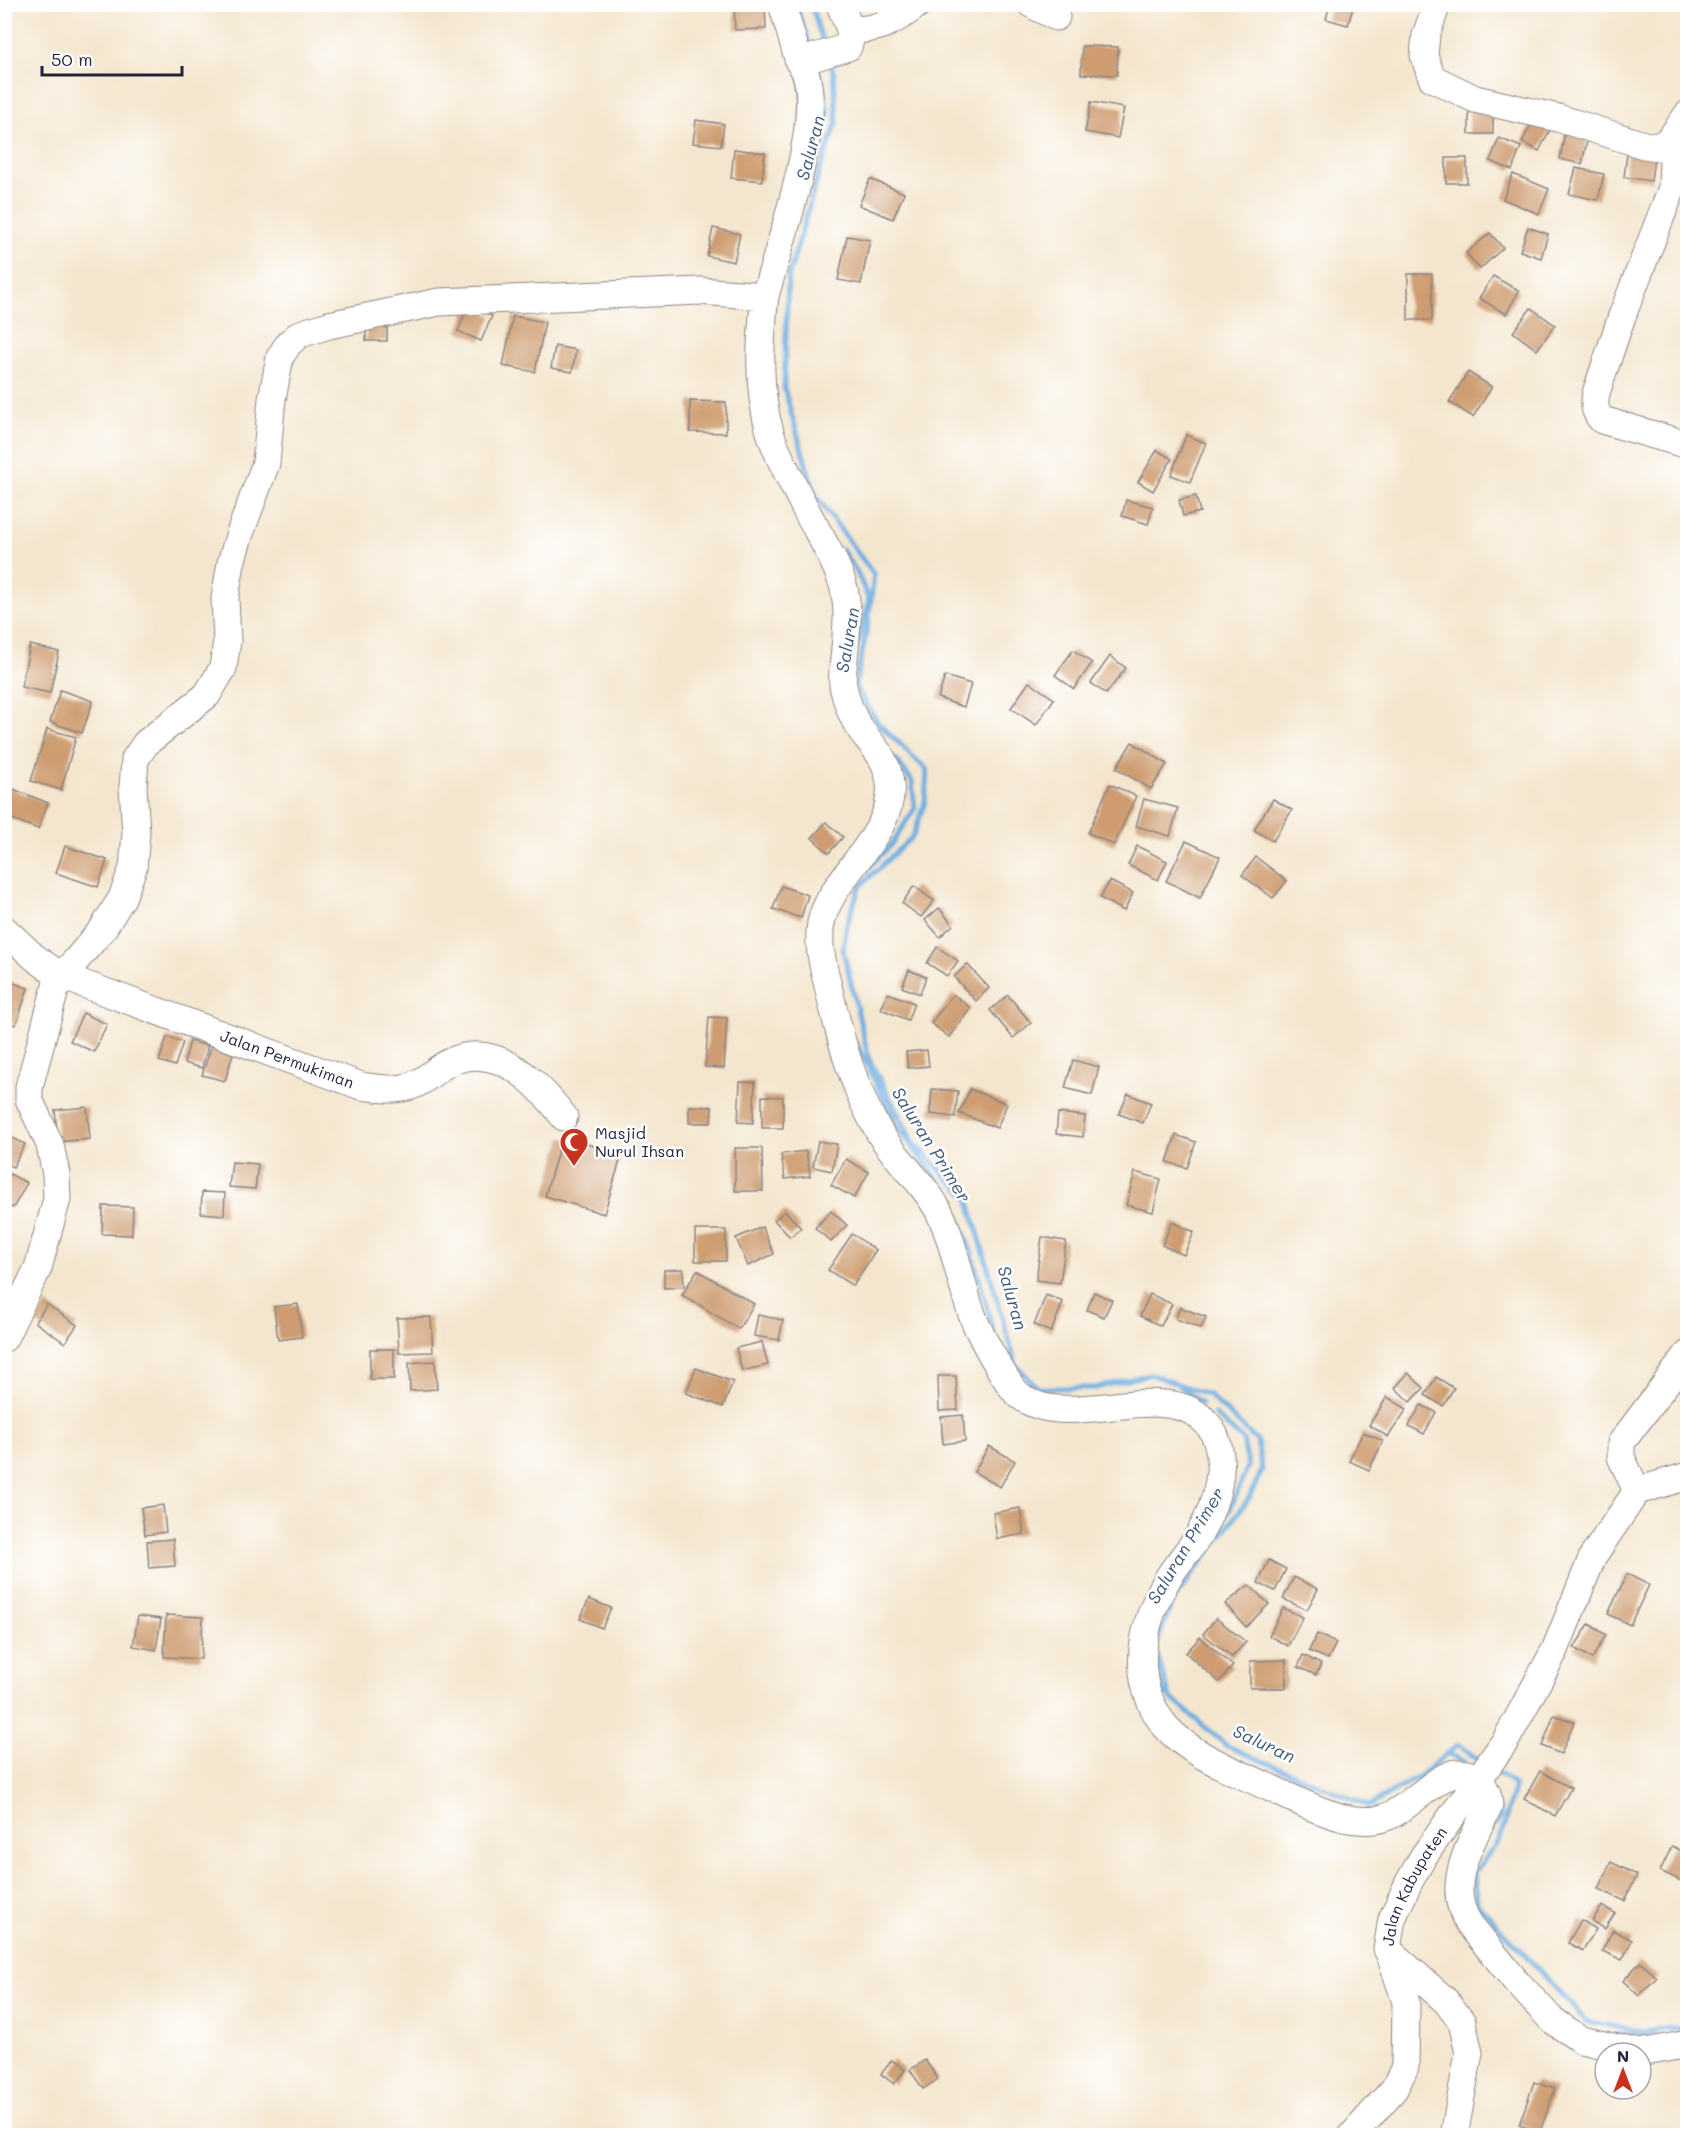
<svg xmlns="http://www.w3.org/2000/svg" width="1692" height="2140" font-family="Mali,sans-serif">
<style>
.lines{fill:none;stroke-linecap:round;stroke-linejoin:round}
.stream{stroke:#6eaee1;stroke-width:5}
.building{fill:#ce9c70}
.minor-casing{stroke:#8b8484;stroke-width:29}
.minor{stroke:#fff;stroke-width:27}
.labels{text-anchor:middle;stroke-width:5;stroke-linejoin:round;paint-order:stroke}
.street-label{font-size:16px;fill:#22223b;stroke:#fff}
.poi-label{font-size:16px;fill:#22223b;stroke:#fff;text-anchor:start}
.water-label{font-size:18px;font-style:italic;fill:#405a7d;stroke:#fff}
</style>
<rect width="100%" height="100%" fill="#fff"/>
<filter id="ink" filterUnits="userSpaceOnUse"><feTurbulence type="fractalNoise" baseFrequency=".0167" numOctaves="2"/><feDisplacementMap in="SourceGraphic" scale="12" xChannelSelector="R" yChannelSelector="G"/><feConvolveMatrix kernelMatrix="1 2 1 2 8 2 1 2 1" color-interpolation-filters="sRGB"/></filter>
<filter id="wash" filterUnits="userSpaceOnUse"><feTurbulence type="fractalNoise" baseFrequency=".008" numOctaves="4" result="noise"/><feDisplacementMap in="SourceGraphic" scale="24" xChannelSelector="R" yChannelSelector="G"/><feGaussianBlur stdDeviation="1.35" result="paint"/><feColorMatrix in="noise" values="0 0 0 0 0 0 0 0 0 0 0 0 0 0 0 0 0 1.4 0 .05"/><feComposite in="paint" operator="in"/></filter>
<g filter="url(#wash)">
<rect width="100%" height="100%" fill="#f4e6ce"/>
<g class="lines">
<g class="stream">
<polyline points="811,4 824,46"/>
<polyline points="797,9 812,51"/>
<polyline points="829,60 834,74 837,123 819,172 788,278 784,388 815,495 874,575 868,624 855,686 878,723 927,770 925,802 913,836 860,886 847,924 843,950 869,1059 913,1142 968,1198 1016,1365 1038,1388 1096,1388 1150,1374 1209,1395 1257,1441 1262,1470 1249,1498 1173,1601 1155,1648 1170,1697 1227,1746 1369,1806 1417,1778 1458,1745 1482,1762"/>
<polyline points="817,66 824,88 828,115 819,140"/>
<polyline points="842,549 857,572 869,600 858,642"/>
<polyline points="863,873 891,845 915,808 912,781 896,759"/>
<polyline points="856,1043 899,1129 929,1168 952,1203 972,1253 993,1330"/>
<polyline points="1180,1387 1201,1403"/>
<polyline points="1215,1415 1243,1440 1248,1466 1231,1507 1218,1525"/>
<polyline points="1154,1661 1162,1690 1168,1696"/>
<polyline points="1446,1754 1447,1753 1464,1762"/>
<polyline points="1494,1771 1515,1785 1500,1839 1474,1873 1477,1903 1587,2022 1641,2031 1688,2027"/>
<polyline points="1491,1829 1500,1818 1499,1809"/>
<polyline points="1618,2035 1654,2033"/>
</g>
</g>
<g id="blocks">
<g class="building">
<polygon points="734,4 765,4 766,29 735,30"/>
<polygon points="1330,4 1354,4 1348,25 1326,19"/>
<polygon points="1082,46 1118,47 1117,75 1081,74"/>
<polygon points="1091,102 1124,108 1118,138 1085,132"/>
<polygon points="1493,105 1493,134 1469,134 1469,106"/>
<polygon points="1537,113 1554,122 1539,151 1522,142"/>
<polygon points="696,120 724,124 721,146 693,143"/>
<polygon points="1565,131 1588,136 1582,164 1560,159"/>
<polygon points="1499,138 1521,147 1512,170 1490,161"/>
<polygon points="1628,147 1655,151 1651,181 1624,177"/>
<polygon points="734,149 765,153 762,181 731,178"/>
<rect x="1446" y="158" width="21" height="25"/>
<polygon points="1576,168 1604,174 1598,200 1569,194"/>
<polygon points="1513,174 1549,189 1539,214 1503,199"/>
<polygon points="870,179 904,193 893,219 859,205"/>
<polygon points="1528,227 1548,234 1541,258 1520,251"/>
<polygon points="713,228 740,234 734,262 707,256"/>
<polygon points="1490,233 1503,248 1480,269 1466,253"/>
<polygon points="847,236 870,240 861,284 838,280"/>
<rect x="1408" y="274" width="24" height="46"/>
<polygon points="1493,276 1519,291 1506,314 1479,298"/>
<polygon points="468,306 492,316 481,341 458,331"/>
<polygon points="1531,308 1555,325 1537,350 1513,332"/>
<polygon points="513,316 545,322 535,372 503,366"/>
<rect x="366" y="325" width="21" height="16"/>
<polygon points="555,346 576,350 572,372 551,368"/>
<polygon points="1468,372 1492,387 1473,417 1449,402"/>
<polygon points="690,401 726,402 726,433 690,432"/>
<polygon points="1186,435 1206,443 1190,482 1171,475"/>
<polygon points="1157,450 1172,459 1153,491 1138,482"/>
<polygon points="1196,496 1200,512 1183,516 1179,500"/>
<polygon points="1126,500 1153,507 1148,524 1122,516"/>
<polygon points="30,645 59,652 50,693 21,687"/>
<polygon points="1073,650 1092,663 1074,689 1055,675"/>
<polygon points="1110,656 1126,668 1106,694 1091,683"/>
<polygon points="945,676 971,684 964,707 938,698"/>
<polygon points="1029,682 1054,699 1036,725 1011,708"/>
<polygon points="60,690 93,701 82,733 50,722"/>
<polygon points="47,729 76,737 61,790 31,781"/>
<polygon points="1132,742 1167,764 1151,789 1116,768"/>
<polygon points="1110,784 1136,796 1114,845 1088,833"/>
<polygon points="8,787 48,803 38,829 4,816 4,796"/>
<polygon points="1144,799 1178,808 1170,836 1136,826"/>
<polygon points="1273,799 1292,810 1273,841 1254,830"/>
<polygon points="826,822 843,837 829,853 812,838"/>
<polygon points="1186,841 1220,857 1200,898 1166,881"/>
<polygon points="65,846 107,860 98,887 56,873"/>
<polygon points="1137,846 1167,861 1158,880 1128,865"/>
<polygon points="1256,857 1287,881 1273,898 1242,875"/>
<polygon points="1110,881 1133,893 1124,911 1100,898"/>
<polygon points="781,886 808,895 801,918 773,909"/>
<polygon points="914,886 934,901 921,917 902,903"/>
<polygon points="939,908 953,925 940,937 925,920"/>
<polygon points="937,947 958,961 947,976 927,963"/>
<polygon points="967,964 989,988 976,1001 954,977"/>
<polygon points="909,970 926,977 920,994 902,987"/>
<polygon points="5,980 28,988 16,1025 5,1021"/>
<polygon points="888,993 914,1003 908,1020 881,1009"/>
<polygon points="953,994 971,1008 949,1037 931,1023"/>
<polygon points="1008,995 1031,1023 1013,1038 990,1010"/>
<polygon points="83,1013 107,1024 94,1052 70,1041"/>
<polygon points="709,1017 727,1018 724,1068 705,1067"/>
<polygon points="167,1037 183,1042 175,1066 159,1061"/>
<polygon points="190,1041 208,1046 202,1068 184,1063"/>
<polygon points="212,1044 234,1050 225,1081 202,1075"/>
<polygon points="927,1050 929,1066 908,1068 906,1052"/>
<polygon points="1073,1060 1099,1067 1092,1095 1065,1088"/>
<polygon points="740,1082 755,1082 753,1123 738,1122"/>
<polygon points="932,1089 958,1091 955,1117 930,1114"/>
<polygon points="970,1089 1007,1104 997,1128 959,1113"/>
<polygon points="1128,1094 1151,1103 1143,1123 1119,1114"/>
<polygon points="762,1096 783,1097 783,1128 762,1128"/>
<polygon points="689,1106 712,1107 711,1123 689,1123"/>
<polygon points="87,1107 90,1139 58,1142 55,1110"/>
<polygon points="1058,1113 1085,1116 1083,1137 1056,1134"/>
<polygon points="4,1134 25,1144 13,1167 4,1163"/>
<polygon points="1176,1135 1196,1142 1187,1168 1167,1162"/>
<polygon points="562,1137 622,1154 604,1214 545,1196"/>
<polygon points="818,1141 837,1144 832,1171 813,1167"/>
<polygon points="735,1148 762,1148 763,1191 735,1191"/>
<polygon points="806,1151 810,1176 785,1179 781,1154"/>
<polygon points="846,1159 869,1172 854,1198 831,1185"/>
<polygon points="232,1162 258,1164 255,1189 229,1187"/>
<polygon points="4,1171 27,1183 13,1208 4,1203"/>
<polygon points="1135,1172 1161,1179 1153,1212 1126,1205"/>
<polygon points="202,1192 225,1193 224,1215 201,1213"/>
<polygon points="103,1206 133,1207 132,1235 102,1234"/>
<polygon points="785,1211 801,1228 790,1237 774,1220"/>
<polygon points="831,1211 847,1225 831,1242 815,1228"/>
<polygon points="1172,1222 1194,1232 1184,1255 1162,1245"/>
<polygon points="762,1227 774,1254 748,1266 736,1238"/>
<rect x="695" y="1230" width="31" height="31"/>
<polygon points="852,1234 876,1250 853,1286 828,1270"/>
<polygon points="1042,1237 1066,1241 1060,1283 1036,1280"/>
<polygon points="683,1269 684,1287 664,1288 664,1270"/>
<polygon points="697,1270 754,1304 739,1329 682,1295"/>
<polygon points="1094,1292 1112,1300 1104,1317 1087,1310"/>
<polygon points="1150,1294 1172,1304 1161,1326 1140,1316"/>
<polygon points="1046,1295 1063,1302 1051,1332 1034,1325"/>
<polygon points="47,1304 77,1325 65,1343 35,1322"/>
<polygon points="298,1304 302,1337 278,1340 274,1307"/>
<polygon points="1180,1307 1206,1317 1201,1328 1176,1319"/>
<polygon points="758,1315 783,1320 779,1340 754,1336"/>
<polygon points="431,1317 433,1352 399,1353 397,1318"/>
<polygon points="762,1342 768,1365 742,1371 736,1348"/>
<rect x="370" y="1349" width="24" height="30"/>
<polygon points="435,1361 437,1389 410,1391 409,1363"/>
<polygon points="696,1368 733,1382 723,1407 686,1393"/>
<polygon points="1408,1373 1424,1388 1410,1402 1395,1388"/>
<polygon points="938,1376 956,1376 958,1410 939,1411"/>
<polygon points="1436,1377 1454,1388 1443,1406 1425,1395"/>
<polygon points="1387,1397 1407,1409 1388,1437 1369,1425"/>
<polygon points="1421,1405 1436,1412 1424,1434 1409,1426"/>
<polygon points="963,1415 965,1441 943,1444 941,1417"/>
<polygon points="1363,1432 1383,1441 1369,1470 1349,1461"/>
<polygon points="989,1446 1015,1461 1000,1487 974,1472"/>
<polygon points="163,1505 166,1532 145,1535 141,1508"/>
<polygon points="1020,1508 1024,1534 997,1539 993,1513"/>
<polygon points="173,1539 175,1566 149,1568 147,1541"/>
<polygon points="1269,1560 1286,1569 1275,1591 1258,1583"/>
<polygon points="1627,1574 1649,1585 1630,1625 1608,1614"/>
<polygon points="1294,1577 1318,1589 1307,1610 1283,1599"/>
<polygon points="1249,1585 1269,1604 1246,1627 1225,1604"/>
<polygon points="589,1599 611,1608 602,1628 580,1619"/>
<polygon points="1283,1608 1303,1617 1288,1646 1269,1636"/>
<polygon points="166,1615 203,1617 201,1659 164,1657"/>
<polygon points="138,1616 161,1619 156,1650 133,1646"/>
<polygon points="1216,1618 1246,1642 1232,1657 1203,1634"/>
<polygon points="1589,1624 1606,1635 1592,1659 1574,1648"/>
<polygon points="1317,1634 1336,1643 1328,1659 1309,1651"/>
<polygon points="1200,1637 1233,1666 1219,1682 1186,1653"/>
<polygon points="1303,1655 1321,1664 1316,1675 1298,1667"/>
<polygon points="1286,1660 1286,1688 1250,1688 1250,1661"/>
<polygon points="1554,1715 1574,1722 1561,1754 1542,1746"/>
<polygon points="1540,1771 1571,1788 1555,1816 1524,1799"/>
<polygon points="1672,1846 1688,1854 1688,1884 1660,1871"/>
<polygon points="1611,1862 1637,1875 1625,1901 1598,1889"/>
<polygon points="1602,1906 1615,1913 1605,1929 1592,1921"/>
<polygon points="1581,1920 1596,1929 1583,1951 1568,1943"/>
<polygon points="1613,1930 1632,1940 1622,1960 1602,1951"/>
<polygon points="1640,1962 1657,1977 1639,1996 1623,1981"/>
<polygon points="892,2060 905,2070 894,2084 881,2074"/>
<polygon points="925,2060 938,2079 923,2089 910,2070"/>
<polygon points="1534,2082 1555,2089 1540,2132 1519,2125"/>
</g>
</g>
</g>
<g filter="url(#ink)">
<use href="#blocks" fill-opacity="0" stroke="#8b8484" stroke-width="1.5"/>
<g class="lines">
<g class="minor-casing">
<g id="minor">
<polyline points="782,4 799,62"/>
<polyline points="1031,4 1056,17"/>
<polyline points="1437,4 1426,35 1424,56 1432,78 1475,99 1558,118 1644,145 1659,147 1670,139 1688,114"/>
<path d="M850 29C877 32 897 20 918 4"/>
<path d="M1670 139 1673 161 1672 188 1622 316 1596 393C1594 404 1594 412 1602 420L1688 445"/>
<path d="M765 296C778 248 832 100 799 62L848 47C855 30 845 21 840 4"/>
<path id="s1" d="M4 929 34 957 59 975 361 1086C383 1089 404 1093 423 1080 432 1074 441 1066 450 1062 497 1040 538 1083 564 1117"/>
<path d="M4 1338 38 1268 57 1199 56 1174 50 1145 29 1099V1087L59 975 71 966 102 930 122 898 133 868 136 833 133 787 135 759 146 743 207 695 223 668 227 641 225 598 231 563 239 536 266 463 272 399 280 357 289 343 300 334 329 325 439 302 700 291 765 296C760 340 757 389 770 432 777 455 790 478 801 500 814 528 834 555 843 585 850 610 846 634 844 659 843 669 841 680 844 690 847 703 853 718 860 729 874 748 887 758 890 783 896 835 830 876 821 923 817 944 823 965 828 986 840 1037 853 1090 881 1135 900 1165 929 1187 943 1220 957 1253 961 1289 975 1322 983 1340 999 1369 1011 1386 1053 1446 1178 1363 1214 1434 1229 1465 1215 1507 1199 1535 1190 1550 1177 1563 1168 1578 1147 1613 1133 1660 1150 1700 1153 1708 1160 1720 1166 1727 1191 1755 1232 1770 1266 1786 1291 1798 1317 1811 1344 1818 1357 1821 1373 1822 1386 1817 1407 1810 1438 1774 1457 1773 1477 1772 1489 1788 1489 1806 1471 1843 1443 1886 1470 1925L1515 1980 1551 2019 1581 2040 1640 2053 1688 2044"/>
<polyline points="1637,1491 1621,1457 1621,1443 1688,1354"/>
<polyline points="1389,1951 1446,2001 1462,2022 1469,2053 1454,2136"/>
<path id="s2" d="M1352 2136 1394 2089 1405 2067 1406 2002 1391 1957 1387 1949 1392 1919 1408 1884 1423 1857 1506 1740 1555 1650 1593 1556 1637 1491 1688 1476"/>
</g>
</g>
<use href="#minor" class="minor"/>
</g>
</g>
<defs>
<g id="mosque-pin" transform="scale(1.5)"><path d="M0 17L-7.5 6A9.5 9.5 0 1 1 7.5 6Z" fill="#c8321e" stroke="#fff"/><path d="M3.5-4.9A6 6 0 1 0 3.5 4.9A5 5 0 1 1 3.5-4.9Z" fill="#fff"/></g>
</defs>
<g fill-rule="evenodd">
<use href="#mosque-pin" x="574" y="1142"/>
</g>
<g class="labels">
<g class="street-label">
<text dy="6" stroke="none"><textPath href="#s1" startOffset="315">Jalan Permukiman</textPath></text>
<text dy="6" stroke="none"><textPath href="#s2" startOffset="278">Jalan Kabupaten</textPath></text>
</g>
<g class="poi-label">
<text x="595" y="1139">Masjid<tspan x="595" dy="18">Nurul Ihsan</tspan></text>
</g>
<g class="water-label">
<text transform="translate(811 148) rotate(-75)" y="6">Saluran</text>
<text transform="translate(848 640) rotate(-80)" y="6">Saluran</text>
<text transform="translate(931 1145) rotate(58)" y="6">Saluran Primer</text>
<text transform="translate(1012 1298) rotate(74)" y="6">Saluran</text>
<text transform="translate(1186 1546) rotate(-59)" y="6">Saluran Primer</text>
<text transform="translate(1264 1744) rotate(25)" y="6">Saluran</text>
</g>
</g>
<rect width="1692" height="2140" fill="none" stroke="#fff" stroke-width="24"/>
<g transform="translate(1623 2071)"><circle r="28" fill="#ffffff" stroke="#a7a7b1" stroke-width="1.5"/>
<path d="M0-4.5L10 22L0 15L-10 22Z" fill="#c8321e"/>
<text y="-9" font-size="16" font-weight="bold" text-anchor="middle" fill="#22223b">N</text>
</g>
<path d="M42 66v9h140v-9" fill="none" stroke="#22223b" stroke-width="3"/>
<text x="51" y="66" font-size="18" fill="#22223b" stroke="#ffffff" stroke-width="4.5" paint-order="stroke">50 m</text>
</svg>
